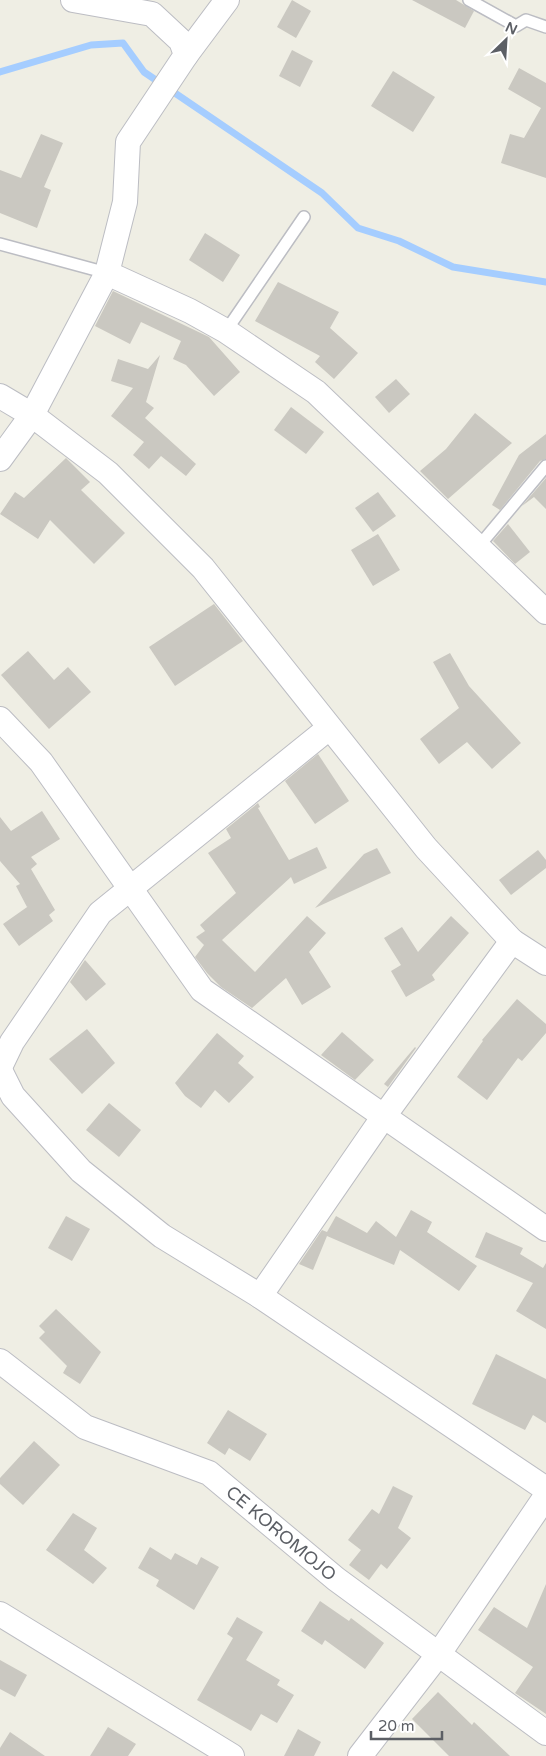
<svg xmlns="http://www.w3.org/2000/svg" width="546" height="1756" font-family="'Varela Round',sans-serif">
<style>
.lines{fill:none;stroke-linecap:round;stroke-linejoin:round}
.stream{stroke:#a5cdff;stroke-width:7}
.building{fill:#cac8c1}
.service-casing{stroke:#bcbdc3;stroke-width:14}
.minor-casing{stroke:#bcbdc3;stroke-width:26}
.service{stroke:#fff;stroke-width:11}
.minor{stroke:#fff;stroke-width:24}
.labels{text-anchor:middle;stroke-width:4;stroke-linejoin:round;paint-order:stroke}
.street-label{font-size:18px;fill:#5c5f65;stroke:#fff}
</style>
<rect width="100%" height="100%" fill="#efeee4"/>
<g class="lines">
<polyline class="stream" points="0,72 91,45 123,43 144,72 322,193 358,228 399,241 453,267 546,282"/>
</g>
<g class="building">
<polygon points="292,0 311,11 296,38 277,27"/>
<polygon points="412,0 456,0 474,11 465,28"/>
<polygon points="292,50 313,61 300,87 279,76"/>
<polygon points="519,68 546,83 546,178 501,163 510,134 524,138 541,108 508,89"/>
<polygon points="393,71 435,97 413,132 371,106"/>
<polygon points="41,134 63,143 44,187 51,190 37,228 0,213 0,170 21,178"/>
<polygon points="205,233 240,255 223,282 189,260"/>
<polygon points="278,282 339,312 330,328 358,353 334,379 315,362 320,356 255,321"/>
<polygon points="113,291 209,337 240,372 214,396 186,365 173,359 181,341 141,322 130,344 95,326"/>
<polygon points="160,355 146,402 154,408 145,418 196,464 186,476 161,456 149,469 133,455 144,442 111,416 133,388 111,381 118,359 148,369"/>
<polygon points="396,379 410,394 389,413 375,397"/>
<polygon points="291,407 324,432 306,454 274,430"/>
<polygon points="475,413 512,443 448,499 420,471 446,449"/>
<polygon points="546,434 546,459 540,461 500,510 492,505 519,455"/>
<polygon points="66,458 90,482 81,490 125,533 94,564 50,520 38,539 0,514 15,492 24,498"/>
<polygon points="546,478 546,509 534,497 522,506"/>
<polygon points="378,492 396,516 373,532 355,508"/>
<polygon points="508,524 530,552 515,564 493,541"/>
<polygon points="378,534 400,570 373,586 351,550"/>
<polygon points="214,604 243,641 175,686 149,647"/>
<polygon points="28,651 54,680 68,667 91,692 49,729 1,675"/>
<polygon points="450,653 469,686 521,743 492,769 467,742 439,764 420,739 459,708 433,662"/>
<polygon points="318,754 349,801 315,824 285,781"/>
<polygon points="258,803 260,807 258,808 289,860 317,847 327,868 294,884 291,877 222,940 255,972 307,916 326,933 309,952 331,987 302,1005 286,978 252,1008 221,987 207,973 195,957 204,945 196,937 205,931 200,925 236,893 208,853 231,838 226,829"/>
<polygon points="42,811 60,839 31,857 37,864 31,869 55,910 49,915 53,921 19,946 3,924 30,905 27,907 16,886 20,884 0,861 0,817 11,831"/>
<polygon points="377,848 391,873 315,908 364,854"/>
<polygon points="538,850 546,860 546,868 511,895 499,880"/>
<polygon points="451,916 469,933 432,975 435,980 406,997 391,971 401,965 384,938 402,927 418,952"/>
<polygon points="85,960 106,984 86,1001 70,982"/>
<polygon points="517,999 546,1024 546,1033 522,1061 518,1058 487,1100 457,1077 483,1041 482,1040"/>
<polygon points="87,1029 115,1063 82,1094 49,1059"/>
<polygon points="342,1032 374,1060 355,1080 321,1055"/>
<polygon points="217,1033 244,1056 238,1063 254,1077 229,1103 215,1090 201,1108 185,1096 175,1083"/>
<polygon points="415,1047 416,1048 388,1087 384,1084"/>
<polygon points="109,1103 141,1130 119,1157 86,1130"/>
<polygon points="411,1210 432,1222 427,1232 477,1266 459,1291 400,1250 394,1265 327,1236 313,1270 299,1264 322,1230 327,1232 336,1216 367,1233 376,1221 396,1237"/>
<polygon points="66,1216 90,1229 72,1261 48,1248"/>
<polygon points="486,1232 523,1248 520,1254 543,1268 546,1263 546,1329 516,1311 533,1283 475,1257"/>
<polygon points="56,1309 101,1352 80,1384 63,1373 67,1366 39,1338 45,1332 39,1326"/>
<polygon points="496,1354 546,1379 546,1423 533,1415 525,1430 472,1404"/>
<polygon points="228,1410 267,1434 250,1461 229,1448 225,1455 207,1443"/>
<polygon points="34,1441 60,1465 23,1505 0,1484 0,1478"/>
<polygon points="393,1486 413,1496 398,1528 411,1538 387,1569 381,1564 369,1580 349,1565 361,1550 348,1540 372,1509 379,1514"/>
<polygon points="73,1513 97,1528 84,1550 107,1568 93,1584 46,1550"/>
<polygon points="150,1547 171,1560 175,1553 197,1565 201,1557 219,1567 194,1610 156,1586 159,1580 138,1568"/>
<polygon points="546,1584 546,1714 515,1693 533,1667 478,1630 494,1607 527,1628"/>
<polygon points="320,1601 349,1621 351,1618 384,1643 365,1669 325,1640 322,1645 301,1631"/>
<polygon points="237,1617 263,1632 246,1660 280,1680 277,1685 294,1695 277,1723 261,1714 251,1731 197,1700 233,1638 227,1634"/>
<polygon points="0,1660 27,1675 15,1697 0,1689"/>
<polygon points="438,1692 472,1725 474,1722 510,1756 449,1756 412,1719"/>
<polygon points="108,1727 136,1744 128,1756 90,1756"/>
<polygon points="298,1729 321,1742 314,1756 284,1756"/>
<polygon points="10,1732 45,1756 0,1756 0,1748"/>
</g>
<g class="lines">
<g class="service-casing">
<g id="service">
<polyline points="469,0 516,26 526,20 546,27"/>
<polyline points="0,244 107,273"/>
<polyline points="226,331 304,217"/>
<polyline points="479,546 546,466"/>
</g>
</g>
<g class="minor-casing">
<g id="minor">
<polyline points="186,55 227,0"/>
<polyline points="107,273 190,311 226,331 316,392 546,612"/>
<polyline points="0,396 32,415 108,473 203,568 426,848 512,941 546,963"/>
<polyline points="0,459 32,415 107,273 125,202 128,142 186,55 181,41 152,14 73,0"/>
<polyline points="0,719 41,762 202,990 546,1229"/>
<polyline points="0,1067 12,1042 100,913 329,728"/>
<polyline points="0,1070 13,1096 81,1171 162,1236 260,1296 546,1489"/>
<polyline points="260,1296 384,1116 512,941"/>
<path id="s1" d="M0 1361 85 1427 209 1473 336 1579 546 1733"/>
<polyline points="0,1614 232,1756"/>
<polyline points="360,1756 438,1655 546,1496"/>
</g>
</g>
<use href="#service" class="service"/>
<use href="#minor" class="minor"/>
</g>
<g class="labels">
<g class="street-label">
<text dy="6" stroke="none"><textPath href="#s1" startOffset="334">CE KOROMOJO</textPath></text>
</g>
</g>
<g transform="translate(506 40) rotate(25)" stroke="#ffffff" stroke-width="4" paint-order="stroke">
<path d="M0-4L9 19L0 12L-9 19Z" fill="#5c5f65"/>
<text y="-8" font-size="14" font-weight="bold" text-anchor="middle" fill="#5c5f65">N</text>
</g>
<path d="M371 1731v8h71v-8" fill="none" stroke="#5c5f65" stroke-width="2.5"/>
<text x="378" y="1731" font-size="15" fill="#5c5f65" stroke="#ffffff" stroke-width="4" paint-order="stroke">20 m</text>
</svg>
